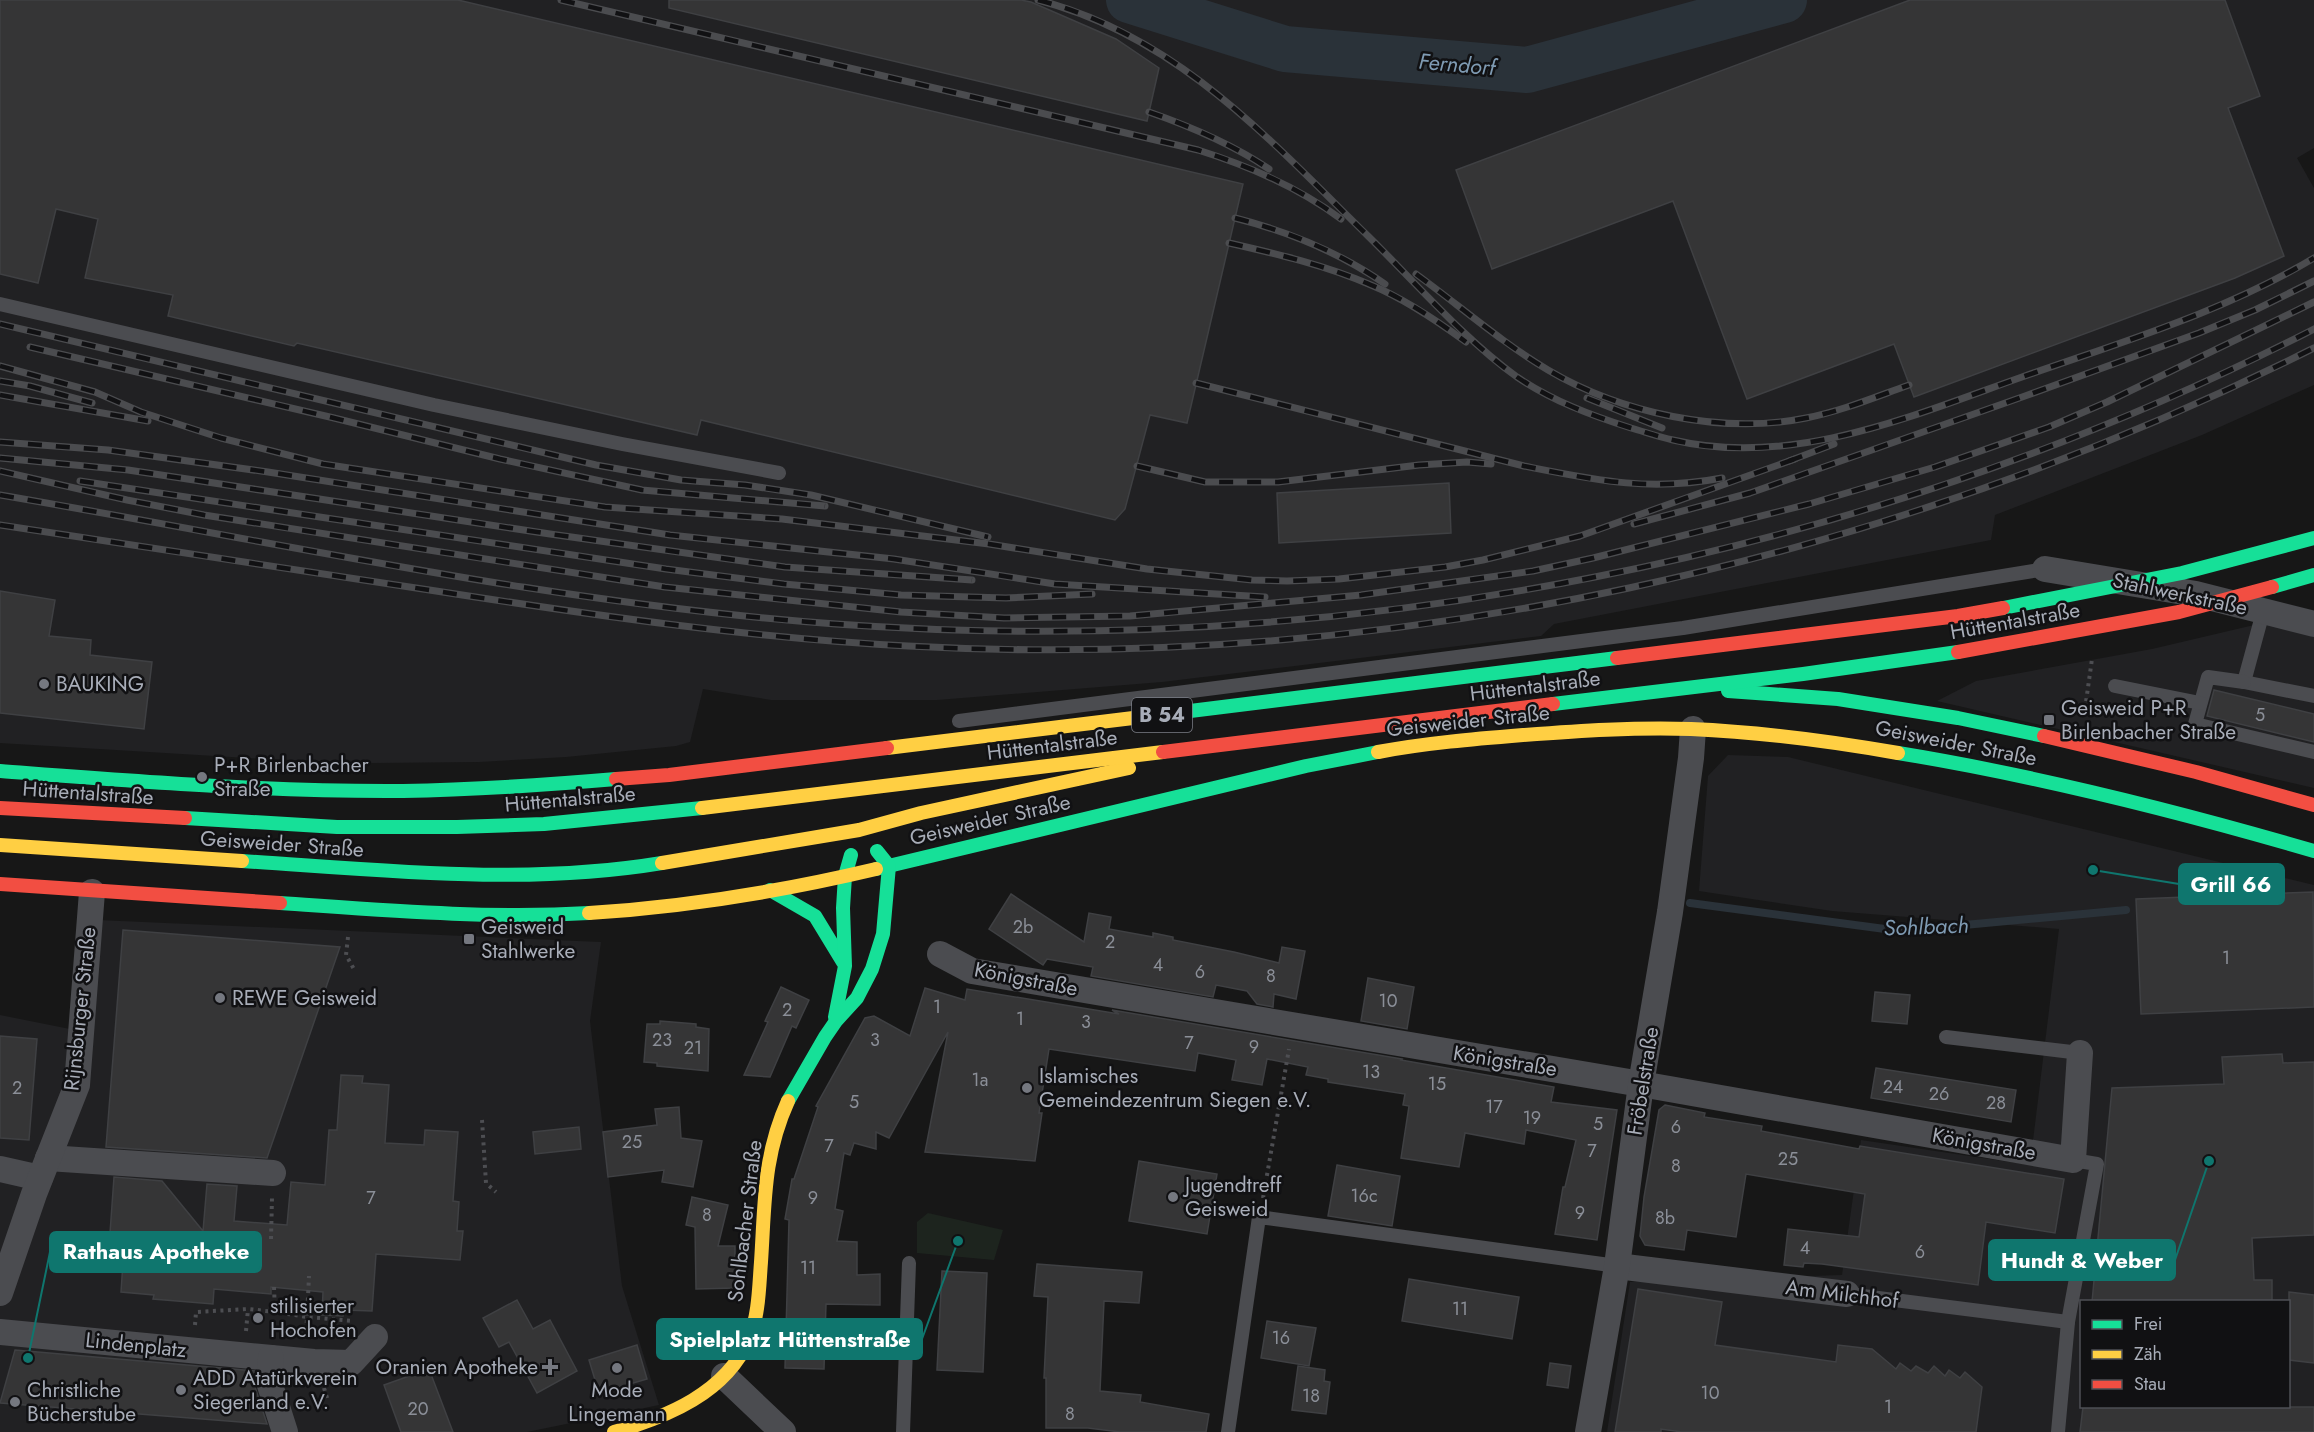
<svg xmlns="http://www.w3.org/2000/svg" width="2314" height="1432" font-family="Jost,sans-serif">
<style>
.built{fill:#212123;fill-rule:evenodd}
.green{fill:#1d241e}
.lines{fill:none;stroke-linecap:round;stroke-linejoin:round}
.stream{stroke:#2a3239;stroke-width:8}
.river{stroke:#2a3239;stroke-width:46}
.building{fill:#353536;stroke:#3f4043;stroke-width:1.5}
.path{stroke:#4d4e52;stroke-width:4;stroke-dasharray:3 4.5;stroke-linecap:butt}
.lane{stroke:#4b4c50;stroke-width:14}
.street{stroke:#4b4c50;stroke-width:26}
.fast{stroke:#16e098;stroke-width:14}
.slow{stroke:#ffcf43;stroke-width:14}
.jam{stroke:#f24e42;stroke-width:14}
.rail-casing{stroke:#4b4c4f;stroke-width:7}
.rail{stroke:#111113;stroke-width:4.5;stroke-dasharray:14;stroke-linecap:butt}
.fast-bridge{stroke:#16e098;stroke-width:14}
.slow-bridge{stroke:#ffcf43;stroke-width:14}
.jam-bridge{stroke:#f24e42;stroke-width:14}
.poi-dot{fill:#757880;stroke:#111113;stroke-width:2}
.labels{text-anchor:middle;stroke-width:5;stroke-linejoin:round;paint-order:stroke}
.number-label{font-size:18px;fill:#8b8f98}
.shield{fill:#111113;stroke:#7b7e86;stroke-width:1.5}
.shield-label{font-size:20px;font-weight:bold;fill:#a8adb8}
.street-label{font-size:21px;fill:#a8adb8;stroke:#111113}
.poi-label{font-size:21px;fill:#a8adb8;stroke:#111113;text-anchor:start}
.water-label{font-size:22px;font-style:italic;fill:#7f9bb3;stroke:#111113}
.leader{fill:none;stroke:#0f766e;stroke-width:2}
.callout-dot{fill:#0f766e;stroke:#111113;stroke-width:2}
.callout{fill:#0f766e;stroke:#0f766e;stroke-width:2}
.callout-label{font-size:22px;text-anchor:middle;font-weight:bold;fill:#fff}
</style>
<rect width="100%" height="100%" fill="#171717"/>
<g class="built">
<polygon points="0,0 2314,0 2314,148 2297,158 2314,188 2314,385 2202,435 1995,515 1991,540 1554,624 1541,636 1162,682 937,700 771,700 703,689 690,742 676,746 566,757 479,762 374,763 265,759 0,743"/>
<polygon points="2314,611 2314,788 1937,701 1976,681 2152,649"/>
<path d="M1728 755 1788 757 2314 885V1432H1607L1630 1282 1842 1275 1861 1140 2030 1165 2059 929 1832 911 1699 891 1708 776ZM2082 1302H2288V1406H2082Z"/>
<polygon points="98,920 601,942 590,1021 622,1286 659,1405 527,1432 0,1432 0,1015 80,1031"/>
</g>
<polygon class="green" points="928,1213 1003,1230 994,1260 917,1253 917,1222"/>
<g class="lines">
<polyline class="stream" points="1690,903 1900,931 2126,910"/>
<polyline class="river" points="1129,0 1285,49 1527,70 1784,0"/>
</g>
<g class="building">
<polygon points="0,0 458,0 1243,184 1187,423 1150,415 1125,509 1115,520 701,420 697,435 297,343 294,346 168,316 173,295 85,278 98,219 56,209 38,283 0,274"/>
<polygon points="669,0 1021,0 1031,2 1116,39 1159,68 1147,121 669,8"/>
<polygon points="1910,0 2225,0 2260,96 2228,108 2284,256 2235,278 1914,397 1894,344 1747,399 1673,201 1492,269 1456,170"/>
<polygon points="1449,483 1451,533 1279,543 1277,493"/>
<polygon points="0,591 55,600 49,636 91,640 90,655 152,662 144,729 0,713"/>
<polygon points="2214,690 2314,714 2314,742 2207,716"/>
<polygon points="2313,892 2314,1007 2141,1014 2136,899"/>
<polygon points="1011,894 1084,942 1089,913 1111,917 1109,929 1153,937 1153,933 1173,937 1173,940 1234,952 1279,963 1282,947 1305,951 1296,999 1274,994 1273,1007 1257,1004 1247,991 1216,985 1213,997 1091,976 1093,967 1047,959 1043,965 989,929"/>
<polygon points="123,930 340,947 267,1158 106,1147"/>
<polygon points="1368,978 1414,987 1407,1029 1361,1021"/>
<polygon points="781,987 809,1000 796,1028 792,1026 770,1077 744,1075 768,1022 765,1021"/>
<polygon points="925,988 965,1000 967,989 1119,1014 1112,1010 1402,1059 1401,1060 1554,1087 1551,1102 1617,1110 1597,1240 1555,1234 1563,1187 1565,1187 1576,1140 1526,1130 1524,1144 1465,1133 1459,1167 1401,1158 1409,1106 1403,1105 1405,1094 1328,1082 1328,1079 1306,1075 1308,1067 1267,1059 1262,1085 1232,1080 1236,1060 1198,1053 1195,1071 1049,1049 1039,1113 1042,1113 1035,1161 925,1152 948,1032 889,1138 876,1132 876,1149 854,1143 850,1155 844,1153 835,1209 843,1211 837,1241 857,1242 857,1275 880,1274 880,1305 826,1304 824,1369 785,1368 789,1220 785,1219 792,1179 794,1179 818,1107 816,1106 865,1018 874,1016 910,1036"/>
<polygon points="1875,992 1910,995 1907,1024 1872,1021"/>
<polygon points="660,1021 696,1024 696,1027 709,1029 708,1071 657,1066 657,1063 644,1062 647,1024 660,1024"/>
<polygon points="0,1036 37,1039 29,1140 0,1138"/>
<polygon points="2282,1054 2283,1063 2314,1062 2314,1235 2252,1238 2254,1280 2272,1280 2272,1302 2092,1302 2112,1088 2224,1084 2222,1057"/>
<polygon points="1876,1068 2016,1090 2011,1122 1871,1098"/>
<polygon points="341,1075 363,1076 362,1083 389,1085 385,1143 424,1145 425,1130 458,1132 453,1201 459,1202 457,1231 463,1231 460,1260 376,1254 372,1311 344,1310 343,1316 322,1315 323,1292 271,1287 271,1294 214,1289 213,1304 153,1299 154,1295 121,1292 123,1262 108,1261 114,1177 162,1181 203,1231 207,1184 237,1186 234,1221 287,1225 291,1182 325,1185 329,1130 337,1130"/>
<polygon points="1665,1105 1705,1113 1704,1117 1762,1126 1761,1131 1859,1149 1860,1146 2064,1179 2055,1233 1986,1222 1978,1285 1822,1264 1804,1263 1803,1267 1784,1265 1788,1229 1859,1237 1865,1194 1746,1174 1736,1237 1687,1230 1684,1250 1645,1245 1640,1236 1644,1197 1659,1110"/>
<polygon points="679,1107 681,1138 702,1141 693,1187 662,1182 664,1170 608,1177 603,1132 657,1125 655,1109"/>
<polygon points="579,1127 581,1149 535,1154 533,1132"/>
<polygon points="1139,1161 1217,1174 1207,1234 1129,1221"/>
<polygon points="1337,1165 1400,1176 1392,1226 1328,1216"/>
<polygon points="692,1197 728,1205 718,1246 735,1246 735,1288 696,1289 695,1227 686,1225"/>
<polygon points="1037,1264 1142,1272 1139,1303 1104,1301 1100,1391 1141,1395 1140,1402 1209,1414 1206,1432 1120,1432 1088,1428 1046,1428 1046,1378 1044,1378 1048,1297 1034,1296"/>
<polygon points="942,1271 987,1273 983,1372 937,1370"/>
<polygon points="1409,1279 1519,1297 1512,1339 1402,1321"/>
<polygon points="1638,1289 1722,1302 1715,1345 1836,1362 1838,1345 1872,1349 1896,1369 1900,1363 1911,1371 1916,1366 1928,1373 1934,1366 1945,1376 1949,1370 1960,1378 1965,1372 1982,1387 1976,1432 1682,1432 1661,1429 1661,1432 1615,1432"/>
<polygon points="2289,1292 2314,1295 2314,1363 2289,1360"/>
<polygon points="517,1300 533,1329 550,1320 577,1371 537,1393 509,1342 499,1347 483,1318"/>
<polygon points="1267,1321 1316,1328 1309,1366 1261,1358"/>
<polygon points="637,1345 647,1379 599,1393 589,1360"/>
<polygon points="15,1350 255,1371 255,1387 267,1424 0,1403"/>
<polygon points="1550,1363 1571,1366 1568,1388 1547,1385"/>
<polygon points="1298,1366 1325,1370 1324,1381 1330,1382 1326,1414 1292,1410"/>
<polygon points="429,1369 453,1432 401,1432 384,1385"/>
<polygon points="2083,1407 2314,1407 2314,1432 2080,1432"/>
</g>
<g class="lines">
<g class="path">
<polyline points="2084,716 2092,659"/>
<polyline points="348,937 346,955 355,971"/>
<polyline points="482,1120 486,1183 496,1192"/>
<polyline points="1263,1198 1289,1049"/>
<polyline points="271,1239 272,1198"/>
<polyline points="274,1287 275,1312 307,1317 354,1321"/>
<polyline points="195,1325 196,1312 248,1309 275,1312"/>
<polyline points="246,1331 248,1309"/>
<polyline points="306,1338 309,1276"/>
<polyline points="324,1388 328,1401"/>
</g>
<g class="lane">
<polyline points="0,304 434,405 622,444 779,473"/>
<polyline points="2263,612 2244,682 2314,696"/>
<polyline points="2244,682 2208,677 2195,724 2314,752"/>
<polyline points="2115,686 2200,703"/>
<polyline points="959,721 1683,628 2045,569"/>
<polyline points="1946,1037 2080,1053"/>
<polyline points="1847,1294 2068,1322"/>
<polyline points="903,1432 909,1263"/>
<polyline points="1228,1432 1259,1217 1617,1266"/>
<polyline points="2058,1432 2068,1322 2097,1164 2073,1160"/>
</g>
<g class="street">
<polyline points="2045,569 2196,594 2314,624"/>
<polyline points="940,954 972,971 1641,1084 2073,1160 2080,1053"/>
<polyline points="48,1158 273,1173"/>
<polyline points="0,1169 40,1178"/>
<polyline points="1617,1266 1847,1294"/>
<polyline points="0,1293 34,1194 77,1085 92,892"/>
<polyline points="0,1332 314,1362 351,1363 375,1337"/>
<polyline points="271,1358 269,1382 285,1432"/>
<polyline points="724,1376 783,1432"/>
<polyline points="1588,1432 1617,1266 1641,1084 1670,912 1691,758 1693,729"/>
</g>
<g class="fast">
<polyline points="2272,587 2314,575"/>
<polyline points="1728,691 1838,699 1958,718 2044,736"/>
<path d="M1898 753C2039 776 2177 811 2314 851"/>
<path d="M242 861C381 870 523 886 662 863"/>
<polyline points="876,869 1306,766 1378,752"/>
<polyline points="770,890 815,916 843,962"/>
<path d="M280 903C383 910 486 919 589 913"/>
<polyline points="835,1017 845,966 843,908 845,876 851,855"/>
<polyline points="788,1101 825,1037 836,1021 857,998 872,969 883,934 889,866 877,851"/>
</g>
<g class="slow">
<path d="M1378 752C1426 743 1474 739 1523 735 1578 731 1635 727 1691 729 1760 732 1830 741 1898 753"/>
<polyline points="0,845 242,861"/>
<polyline points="662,863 859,830 921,813 1129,768"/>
<path d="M589 913C685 907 783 891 876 869"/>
<path d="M614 1432C667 1417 726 1393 749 1339 759 1315 759 1287 761 1262 765 1203 763 1156 788 1101"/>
</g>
<g class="jam">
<polyline points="2044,736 2196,772 2314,805"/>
<polyline points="0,884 280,903"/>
</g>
<g class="rail-casing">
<g id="rail">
<path d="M561 0 1198 150C1249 166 1298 187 1341 219"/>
<path d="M1038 0C1177 36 1269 139 1368 236 1415 282 1464 339 1517 377 1553 401 1590 415 1631 428 1645 432 1659 437 1673 440 1792 468 1912 416 2022 377 2121 342 2224 312 2314 258"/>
<path d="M1149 112C1192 127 1232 144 1269 169"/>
<path d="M1235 218C1290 232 1339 252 1385 284"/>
<path d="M1229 243C1277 254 1325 265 1371 285 1405 299 1436 320 1466 342"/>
<path d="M1416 274C1460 306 1501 342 1548 370 1621 413 1722 435 1806 418 1842 411 1875 397 1909 385"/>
<polyline points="0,324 596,465 681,480 745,485 811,495 988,537"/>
<polyline points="30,347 334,418 500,459 642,490 825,506"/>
<polyline points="0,366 95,392 141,412 221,438 323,464 605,507 782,519 989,544 1147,569 1252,580 1287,581 1339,579 1445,567 1483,560 1580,536 1795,459"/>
<polyline points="0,381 30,386 92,403"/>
<path d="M1196 383 1524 466C1595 480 1649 492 1722 478"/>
<polyline points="0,395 148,421"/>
<polyline points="1587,398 1662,428"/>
<polyline points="0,442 108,450 268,472 670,535 894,559 1055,584 1265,597"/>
<polyline points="0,458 128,470 550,534 785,567 972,580"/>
<polyline points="1789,461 1834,444"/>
<polyline points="1137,466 1205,482 1278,482 1419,465 1467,462 1491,464"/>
<polyline points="0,471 127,500 204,515 665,587 901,612 1004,618 1130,616 1361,595 1533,571 1593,558 1809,504 1935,467 2049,427 2107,402 2314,302"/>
<polyline points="80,481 666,569 784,584 901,595 1006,598 1092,594"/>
<path d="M0 495C277 542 555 604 836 624 1342 660 1861 561 2314 329"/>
<polyline points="1634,524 1750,493 2025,396 2199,333 2255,310 2314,281"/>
<path d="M0 525C145 547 290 569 436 591 592 615 750 638 908 646 1391 672 1882 564 2314 348"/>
</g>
</g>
<use href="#rail" class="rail"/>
<g class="fast-bridge">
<polyline points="2003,608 2182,573 2314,538"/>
<polyline points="1553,704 1803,674 1958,652"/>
<polyline points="1166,714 1617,658"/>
<path d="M0 771C134 781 269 792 403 791 474 790 545 785 616 779"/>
<polyline points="185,818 337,827 457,827 544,824 702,808"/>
</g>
<g class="slow-bridge">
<polyline points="887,748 1166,714"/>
<polyline points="702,808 1163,752"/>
</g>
<g class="jam-bridge">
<polyline points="1958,652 2179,612 2272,587"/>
<polyline points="1617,658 1958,616 2003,608"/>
<polyline points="1163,752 1553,704"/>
<polyline points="616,779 669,775 887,748"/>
<polyline points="0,808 185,818"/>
</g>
</g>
<g class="poi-dot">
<circle cx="44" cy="684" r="6"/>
<rect x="2043" y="714" width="12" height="12" rx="3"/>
<circle cx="202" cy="777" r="6"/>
<rect x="463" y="933" width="12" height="12" rx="3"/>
<circle cx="220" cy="998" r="6"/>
<circle cx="1027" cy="1088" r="6"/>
<circle cx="1173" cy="1197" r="6"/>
<circle cx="258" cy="1318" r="6"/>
<path d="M547 1358h6v6h6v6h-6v6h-6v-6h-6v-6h6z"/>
<circle cx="617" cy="1368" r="6"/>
<circle cx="181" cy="1390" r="6"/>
<circle cx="15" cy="1402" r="6"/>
</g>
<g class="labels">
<g class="number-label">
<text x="2260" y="721">5</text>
<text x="1023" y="933">2b</text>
<text x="1110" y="948">2</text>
<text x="2226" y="964">1</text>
<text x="1158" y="971">4</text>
<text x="1200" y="978">6</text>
<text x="1271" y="982">8</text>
<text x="1388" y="1007">10</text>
<text x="937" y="1013">1</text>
<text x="787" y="1016">2</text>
<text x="1020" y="1025">1</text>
<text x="1086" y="1028">3</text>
<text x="662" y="1046">23</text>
<text x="875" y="1046">3</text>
<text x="1189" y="1049">7</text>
<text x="1254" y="1053">9</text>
<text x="693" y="1054">21</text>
<text x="1371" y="1078">13</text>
<text x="980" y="1086">1a</text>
<text x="1437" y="1090">15</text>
<text x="1893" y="1093">24</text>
<text x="17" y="1094">2</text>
<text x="1939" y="1100">26</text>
<text x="854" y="1108">5</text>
<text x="1996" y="1109">28</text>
<text x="1494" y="1113">17</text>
<text x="1532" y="1124">19</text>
<text x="1598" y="1130">5</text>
<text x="1676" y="1133">6</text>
<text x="632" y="1148">25</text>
<text x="829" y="1152">7</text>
<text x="1592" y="1157">7</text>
<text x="1788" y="1165">25</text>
<text x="1676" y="1172">8</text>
<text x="1364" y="1202">16c</text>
<text x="371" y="1204">7</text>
<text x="813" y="1204">9</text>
<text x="1580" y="1219">9</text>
<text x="707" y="1221">8</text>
<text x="1665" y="1224">8b</text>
<text x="1805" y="1254">4</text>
<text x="1920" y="1258">6</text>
<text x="808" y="1274">11</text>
<text x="1460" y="1315">11</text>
<text x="1281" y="1344">16</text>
<text x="1710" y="1399">10</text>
<text x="1311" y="1402">18</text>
<text x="1888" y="1413">1</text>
<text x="418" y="1415">20</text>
<text x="1070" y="1420">8</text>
</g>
<rect class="shield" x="1132" y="698" width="60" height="34" rx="4.5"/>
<g class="shield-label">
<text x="1162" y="722">B 54</text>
</g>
<g class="street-label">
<text transform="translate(2180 594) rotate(12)" y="7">Stahlwerkstraße</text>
<text transform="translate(2015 621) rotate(-10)" y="7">Hüttentalstraße</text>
<text transform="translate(1535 686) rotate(-7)" y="7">Hüttentalstraße</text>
<text transform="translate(1468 721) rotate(-6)" y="7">Geisweider Straße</text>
<text transform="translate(1956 743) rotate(11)" y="7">Geisweider Straße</text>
<text transform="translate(1052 745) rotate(-7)" y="7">Hüttentalstraße</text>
<text transform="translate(88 793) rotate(4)" y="7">Hüttentalstraße</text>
<text transform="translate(570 799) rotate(-5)" y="7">Hüttentalstraße</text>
<text transform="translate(990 820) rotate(-13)" y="7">Geisweider Straße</text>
<text transform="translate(282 844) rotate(4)" y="7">Geisweider Straße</text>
<text transform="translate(1026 979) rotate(11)" y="7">Königstraße</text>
<text transform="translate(80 1009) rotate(-84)" y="7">Rijnsburger Straße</text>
<text transform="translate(1505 1061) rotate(9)" y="7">Königstraße</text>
<text transform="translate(1643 1081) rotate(-81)" y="7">Fröbelstraße</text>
<text transform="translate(1984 1144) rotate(10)" y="7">Königstraße</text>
<text transform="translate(745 1221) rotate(-83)" y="7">Sohlbacher Straße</text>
<text transform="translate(1842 1294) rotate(7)" y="7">Am Milchhof</text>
<text transform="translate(136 1345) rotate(6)" y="7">Lindenplatz</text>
</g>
<g class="poi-label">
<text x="56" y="691">BAUKING</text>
<text x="2061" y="715">Geisweid P+R<tspan x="2061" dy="24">Birlenbacher Straße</tspan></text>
<text x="214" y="772">P+R Birlenbacher<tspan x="214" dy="24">Straße</tspan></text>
<text x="481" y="934">Geisweid<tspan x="481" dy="24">Stahlwerke</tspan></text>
<text x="232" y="1005">REWE Geisweid</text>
<text x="1039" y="1083">Islamisches<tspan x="1039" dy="24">Gemeindezentrum Siegen e.V.</tspan></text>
<text x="1185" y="1192">Jugendtreff<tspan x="1185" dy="24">Geisweid</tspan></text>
<text x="270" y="1313">stilisierter<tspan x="270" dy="24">Hochofen</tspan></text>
<text x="538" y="1374" text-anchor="end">Oranien Apotheke</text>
<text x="193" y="1385">ADD Atatürkverein<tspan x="193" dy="24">Siegerland e.V.</tspan></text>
<text x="27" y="1397">Christliche<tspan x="27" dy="24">Bücherstube</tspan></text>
<text x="617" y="1397" text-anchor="middle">Mode<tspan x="617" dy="24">Lingemann</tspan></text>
</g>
<g class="water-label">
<text transform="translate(1457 64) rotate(5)" y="8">Ferndorf</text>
<text transform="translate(1926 926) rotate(-2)" y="8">Sohlbach</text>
</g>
</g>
<path class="leader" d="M2093 870L2179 884M28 1358L50 1252M2209 1161L2175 1260M958 1241L922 1339"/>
<g class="callout-dot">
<circle cx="2093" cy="870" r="6"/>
<circle cx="28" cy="1358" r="6"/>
<circle cx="2209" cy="1161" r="6"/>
<circle cx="958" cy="1241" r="6"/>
</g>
<g class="callout">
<rect x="2179" y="864" width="105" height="40" rx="6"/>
<rect x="50" y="1232" width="211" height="40" rx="6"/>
<rect x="1989" y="1240" width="186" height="40" rx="6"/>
<rect x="657" y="1319" width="265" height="40" rx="6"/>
</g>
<g class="callout-label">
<text x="2231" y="892">Grill 66</text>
<text x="156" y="1259">Rathaus Apotheke</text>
<text x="2082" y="1268">Hundt &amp; Weber</text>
<text x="790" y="1347">Spielplatz Hüttenstraße</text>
</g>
<rect x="2080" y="1300" width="210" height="108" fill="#111113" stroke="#4d4f55" stroke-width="1.5"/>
<rect x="2092" y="1320" width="30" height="9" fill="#16e098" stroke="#4d4f55" stroke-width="1.5"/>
<text x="2134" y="1330" font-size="18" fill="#a8adb8">Frei</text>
<rect x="2092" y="1350" width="30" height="9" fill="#ffcf43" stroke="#4d4f55" stroke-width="1.5"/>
<text x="2134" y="1360" font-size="18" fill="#a8adb8">Zäh</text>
<rect x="2092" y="1380" width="30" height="9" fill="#f24e42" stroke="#4d4f55" stroke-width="1.5"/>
<text x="2134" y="1390" font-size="18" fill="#a8adb8">Stau</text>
</svg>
